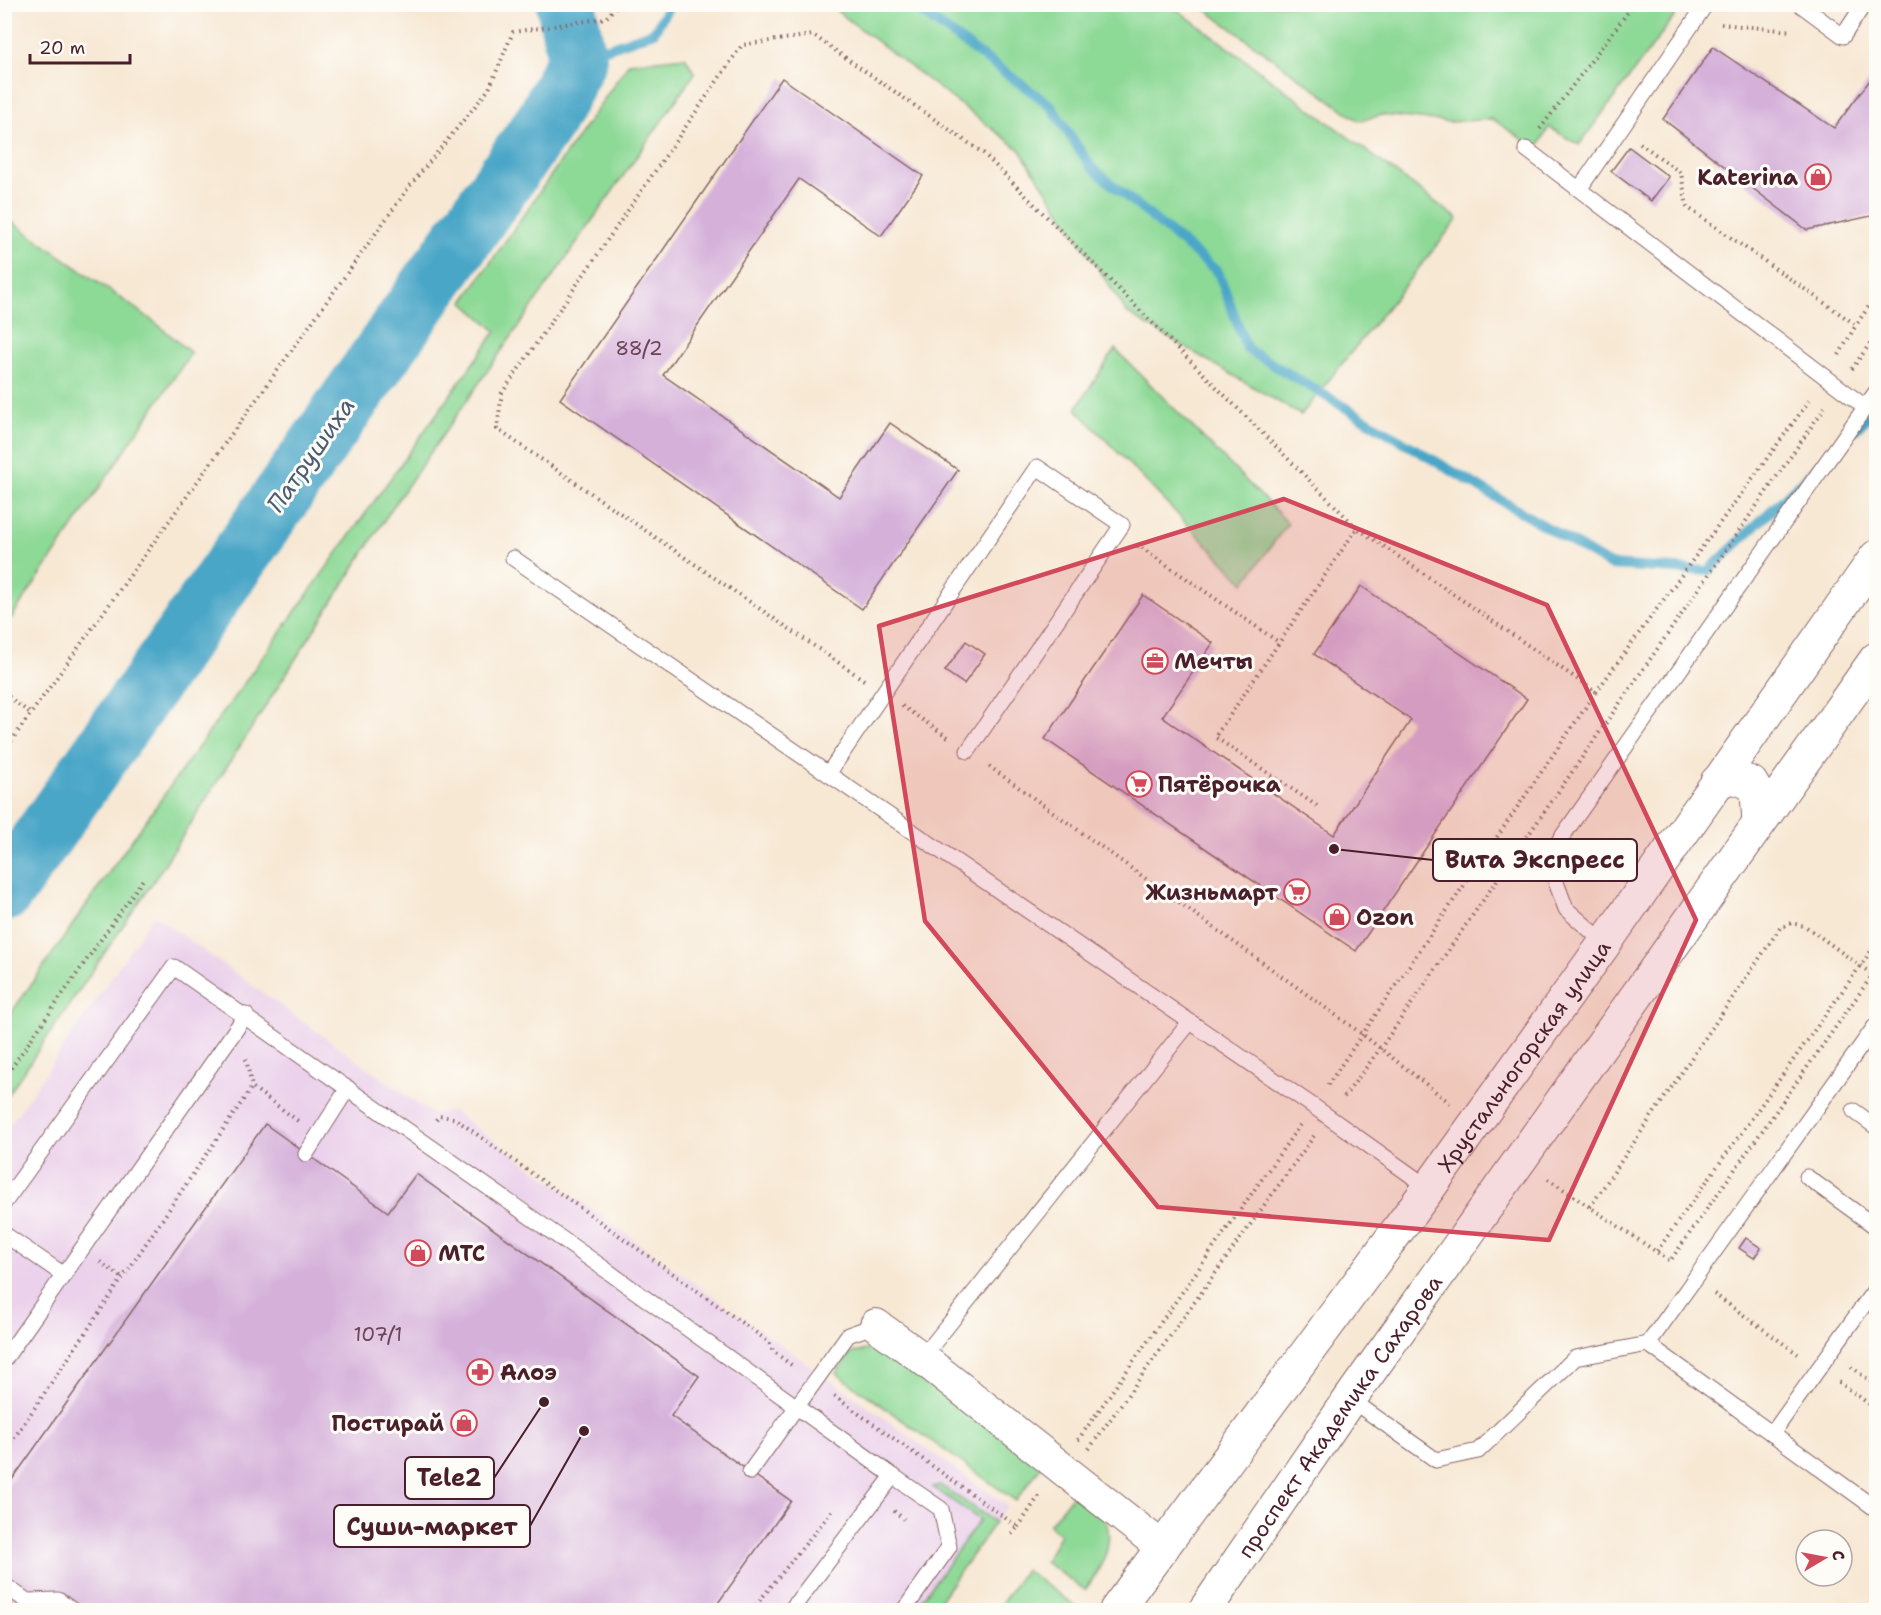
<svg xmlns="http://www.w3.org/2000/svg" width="1881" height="1615" font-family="'Shantell Sans',sans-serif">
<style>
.built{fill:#ebd1eb}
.green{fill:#8dd996;stroke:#6c7c60;stroke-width:1.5}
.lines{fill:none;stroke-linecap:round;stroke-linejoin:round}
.stream{stroke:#48a6c7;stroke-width:10}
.river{stroke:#48a6c7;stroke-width:60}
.building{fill:#d5b1da}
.lane-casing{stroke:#876566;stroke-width:17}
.street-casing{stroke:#876566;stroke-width:34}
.secondary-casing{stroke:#876566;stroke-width:35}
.path{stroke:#876566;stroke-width:4;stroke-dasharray:1.5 4.5;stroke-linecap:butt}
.lane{stroke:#fff;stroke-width:15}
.street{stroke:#fff;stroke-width:32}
.secondary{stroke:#fff;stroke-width:33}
.marked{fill:#d1495b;fill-opacity:0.2;stroke:#d1495b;stroke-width:4.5;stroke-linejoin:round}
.labels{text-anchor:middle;stroke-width:6;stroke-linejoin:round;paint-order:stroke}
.number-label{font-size:20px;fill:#6d4457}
.poi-label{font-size:22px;font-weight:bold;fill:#4a1f2b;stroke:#fdfcf7;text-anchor:start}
.street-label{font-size:22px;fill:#4a1f2b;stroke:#fdfcf7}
.water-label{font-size:24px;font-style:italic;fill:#495c71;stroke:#fdfcf7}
.leader{fill:none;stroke:#4a1f2b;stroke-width:2}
.callout-dot{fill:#4a1f2b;stroke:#fdfcf7;stroke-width:2}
.callout{fill:#fdfcf7;stroke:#4a1f2b;stroke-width:2}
.callout-label{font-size:24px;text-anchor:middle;font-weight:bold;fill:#4a1f2b}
</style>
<rect width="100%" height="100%" fill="#fdfcf7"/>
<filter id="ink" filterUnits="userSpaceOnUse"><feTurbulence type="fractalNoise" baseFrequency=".0167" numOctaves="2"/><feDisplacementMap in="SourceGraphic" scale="12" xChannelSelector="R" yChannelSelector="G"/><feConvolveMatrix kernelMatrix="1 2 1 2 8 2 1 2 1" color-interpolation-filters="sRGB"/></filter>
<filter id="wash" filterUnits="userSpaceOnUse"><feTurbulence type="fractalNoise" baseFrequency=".008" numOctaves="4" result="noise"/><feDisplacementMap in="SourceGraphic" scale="24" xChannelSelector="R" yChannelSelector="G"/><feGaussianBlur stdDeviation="1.35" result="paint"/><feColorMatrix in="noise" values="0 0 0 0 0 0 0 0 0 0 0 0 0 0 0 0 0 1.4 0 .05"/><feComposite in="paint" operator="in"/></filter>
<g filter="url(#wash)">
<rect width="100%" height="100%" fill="#f7e8d4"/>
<polygon class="built" points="154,915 432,1114 453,1111 1007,1506 934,1610 5,1610 5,1132"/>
<g class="green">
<polygon points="829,5 1171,5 1458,219 1301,415 1128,314 1019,149"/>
<polygon points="1199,5 1683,5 1579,145 1549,127 1537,149 1492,119 1449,122 1382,115 1359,121"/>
<polygon points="685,57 695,73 394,505 157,876 5,1099 5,1022 119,858 496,331 463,302 629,63"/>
<polygon points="5,217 156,323 191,353 5,627"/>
<polygon points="1115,349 1288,523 1244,583 1076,409"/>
<polygon points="876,1348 1042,1465 1016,1501 836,1373 851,1353"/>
<polygon points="940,1485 995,1522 933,1610 914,1610 980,1520 933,1487"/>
<path d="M1075 1492C1083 1499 1099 1507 1104 1517 1117 1542 1100 1570 1085 1590L1045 1562 1060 1534 1049 1525Z"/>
<polygon points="1025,1570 1080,1609 1079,1610 997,1610"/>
</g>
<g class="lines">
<g class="stream">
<polyline points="910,4 1050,105 1091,167 1218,272 1247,349 1610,565 1708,571 1818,466"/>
<polyline points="577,59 654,32 670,4"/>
<polyline points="1855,430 1876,409"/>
</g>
<polyline class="river" points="4,892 546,120 577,59 566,4"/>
</g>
<g id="blocks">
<g class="building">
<polygon points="1713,47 1834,128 1876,72 1876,215 1807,230 1663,119"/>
<polygon points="782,78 923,176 881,236 799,179 663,375 839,497 890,423 958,470 862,609 560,399"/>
<polygon points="1629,147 1669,177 1651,201 1611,171"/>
<polygon points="1361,586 1527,699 1356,951 1045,739 1143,595 1213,643 1162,717 1334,835 1411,720 1314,654"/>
<polygon points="966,641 985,654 964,684 945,671"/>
<polygon points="265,1124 388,1212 416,1174 699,1376 671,1416 791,1501 713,1610 4,1610 4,1491"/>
<polygon points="1746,1238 1761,1248 1754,1258 1739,1248"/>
</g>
</g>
</g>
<g filter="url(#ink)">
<use href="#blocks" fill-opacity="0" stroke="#876566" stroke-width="1.5"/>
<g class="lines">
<g class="lane-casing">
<g id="lane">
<polyline points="1801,5 1843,36 1864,4"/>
<polyline points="1526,149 1865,407"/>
<polyline points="1580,188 1706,4"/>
<polyline points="513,558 1313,1106 1429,1188"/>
<polyline points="828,774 1037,467 1122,525 968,751"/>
<polyline points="1605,943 1566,909 1547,858 1876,392"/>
<polyline points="1854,1111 1876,1127"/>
<polyline points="306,1154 348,1088"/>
<polyline points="1807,1177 1876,1227"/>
<polyline points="4,1203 174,967 599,1265 893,1476 791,1610"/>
<polyline points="4,1234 64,1275"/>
<polyline points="1648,1344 1876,1509"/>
<polyline points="922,1358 1190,1022"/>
<polyline points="4,1360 246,1015"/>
<polyline points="1350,1399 1436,1460 1478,1451 1575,1358 1648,1344 1876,1025"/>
<polyline points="1772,1434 1876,1288"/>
<polyline points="750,1472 848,1335 876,1325"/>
<polyline points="893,1476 941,1509 949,1547 904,1610"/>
<polyline points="4,1585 27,1601 58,1600 72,1610"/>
</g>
</g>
<g class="street-casing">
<polyline id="street" points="876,1325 922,1358 1163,1548"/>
</g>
<g class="secondary-casing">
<g id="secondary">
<polyline points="1717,782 1733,777 1751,783 1757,793 1759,822"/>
<path id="s1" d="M1116 1610 1429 1188 1605 943 1876 557"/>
<path id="s2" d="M1205 1610 1350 1399 1876 659"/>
</g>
</g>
<g class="path">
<polyline points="1721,24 1791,31"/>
<polyline points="1540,129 1634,4"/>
<polyline points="1640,143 1681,173 1687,207 1856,325 1876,296"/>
<polyline points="1839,355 1856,325"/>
<polyline points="1852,369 1876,335"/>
<polyline points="1137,548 1139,546 1280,643"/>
<polyline points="864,680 497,429 502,393 742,45 813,35 983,153 1357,528"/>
<polyline points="1596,692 1812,397"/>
<polyline points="4,693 31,714"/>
<polyline points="902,706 948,737"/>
<polyline points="4,751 409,187 489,89 513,32 606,18 618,4"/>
<polyline points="989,766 1362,1034 1450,1103"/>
<polyline points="1317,806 1215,737 1357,528 1596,692 1327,1086"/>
<polyline points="246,1059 252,1087 298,1121"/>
<polyline points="4,1078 144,878"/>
<polyline points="1344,1097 1380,1049 1825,407"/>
<polyline points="436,1120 439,1116 454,1118 769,1342 773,1351 794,1367"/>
<polyline points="1548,1179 1670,1261 1876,970"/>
<polyline points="1590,1207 1780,928 1791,923 1805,926 1873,975"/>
<polyline points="1657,1251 1876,944"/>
<polyline points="100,1262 123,1278"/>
<polyline points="1714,1294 1798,1354"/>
<polyline points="1851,1367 1876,1385"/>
<polyline points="1839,1382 1876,1409"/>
<polyline points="834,1396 1018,1527 1009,1537"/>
<polyline points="1078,1440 1300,1125"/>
<polyline points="1089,1449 1314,1136"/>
<polyline points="4,1453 252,1087"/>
<polyline points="894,1511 904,1519"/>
<polyline points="1018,1527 1041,1493"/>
<polyline points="752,1610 832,1511"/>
</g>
<use href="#lane" class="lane"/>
<use href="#street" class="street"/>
<use href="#secondary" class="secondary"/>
</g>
</g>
<path class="marked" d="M1284 499 1547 605 1696 920 1549 1240 1158 1207 925 921 879 626Z"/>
<defs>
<g id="shop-ring" transform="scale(1.35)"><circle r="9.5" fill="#fdfcf7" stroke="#d1495b" stroke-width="1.5"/><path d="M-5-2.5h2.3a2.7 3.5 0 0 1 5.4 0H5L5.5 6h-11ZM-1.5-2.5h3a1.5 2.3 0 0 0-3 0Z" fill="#d1495b"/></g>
<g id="office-ring" transform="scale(1.35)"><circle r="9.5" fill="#fdfcf7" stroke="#d1495b" stroke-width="1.5"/><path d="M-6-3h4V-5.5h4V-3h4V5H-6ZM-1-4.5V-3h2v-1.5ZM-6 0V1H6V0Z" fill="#d1495b"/></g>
<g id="supermarket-ring" transform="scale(1.35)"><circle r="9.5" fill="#fdfcf7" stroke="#d1495b" stroke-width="1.5"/><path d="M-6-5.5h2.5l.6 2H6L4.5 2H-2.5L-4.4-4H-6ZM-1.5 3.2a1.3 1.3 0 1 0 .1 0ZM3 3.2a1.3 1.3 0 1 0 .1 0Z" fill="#d1495b"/></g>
<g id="pharmacy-ring" transform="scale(1.35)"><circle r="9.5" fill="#fdfcf7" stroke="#d1495b" stroke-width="1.5"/><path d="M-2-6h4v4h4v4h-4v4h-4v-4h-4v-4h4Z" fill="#d1495b"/></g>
</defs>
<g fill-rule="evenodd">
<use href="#shop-ring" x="1818" y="177"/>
<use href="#office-ring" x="1155" y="661"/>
<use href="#supermarket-ring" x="1139" y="784"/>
<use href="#supermarket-ring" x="1297" y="892"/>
<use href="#shop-ring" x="1337" y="917"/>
<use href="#shop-ring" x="418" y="1253"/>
<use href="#pharmacy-ring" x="480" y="1372"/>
<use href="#shop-ring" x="464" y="1423"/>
</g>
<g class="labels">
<g class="number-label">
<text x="639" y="355">88/2</text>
<text x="378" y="1341">107/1</text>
</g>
<g class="poi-label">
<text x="1798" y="185" text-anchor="end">Katerina</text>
<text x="1174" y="669">Мечты</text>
<text x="1158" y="792">Пятёрочка</text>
<text x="1278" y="900" text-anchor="end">Жизньмарт</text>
<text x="1356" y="925">Ozon</text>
<text x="438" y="1261">МТС</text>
<text x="500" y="1380">Алоэ</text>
<text x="444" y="1431" text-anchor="end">Постирай</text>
</g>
<g class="street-label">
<text dy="8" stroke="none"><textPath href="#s1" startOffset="688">Хрустальногорская улица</textPath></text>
<text dy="8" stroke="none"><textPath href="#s2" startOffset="236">проспект Академика Сахарова</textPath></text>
</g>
<g class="water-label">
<text transform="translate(311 455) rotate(-55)" y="8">Патрушиха</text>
</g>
</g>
<path class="leader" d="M1334 849L1433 860M544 1402L494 1478M584 1431L530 1526"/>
<g class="callout-dot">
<circle cx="1334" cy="849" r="6"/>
<circle cx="544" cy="1402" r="6"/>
<circle cx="584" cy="1431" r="6"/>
</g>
<g class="callout">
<rect x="1433" y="839" width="204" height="42" rx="6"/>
<rect x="405" y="1457" width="89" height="42" rx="6"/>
<rect x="334" y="1505" width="196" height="42" rx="6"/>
</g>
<g class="callout-label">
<text x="1535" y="868">Вита Экспресс</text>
<text x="449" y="1486">Tele2</text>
<text x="432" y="1535">Суши-маркет</text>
</g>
<rect width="1881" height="1615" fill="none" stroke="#fdfcf7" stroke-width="24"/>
<g transform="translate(1824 1558) rotate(80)"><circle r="28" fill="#fdfcf7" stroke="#b5a4a5" stroke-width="1.5"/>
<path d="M0-4.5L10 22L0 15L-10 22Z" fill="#d1495b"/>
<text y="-9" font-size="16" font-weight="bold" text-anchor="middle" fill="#4a1f2b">С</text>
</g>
<path d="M30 54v9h100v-9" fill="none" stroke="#4a1f2b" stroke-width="3"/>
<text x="39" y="54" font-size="18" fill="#4a1f2b" stroke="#fdfcf7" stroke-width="4.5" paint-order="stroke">20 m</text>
</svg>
